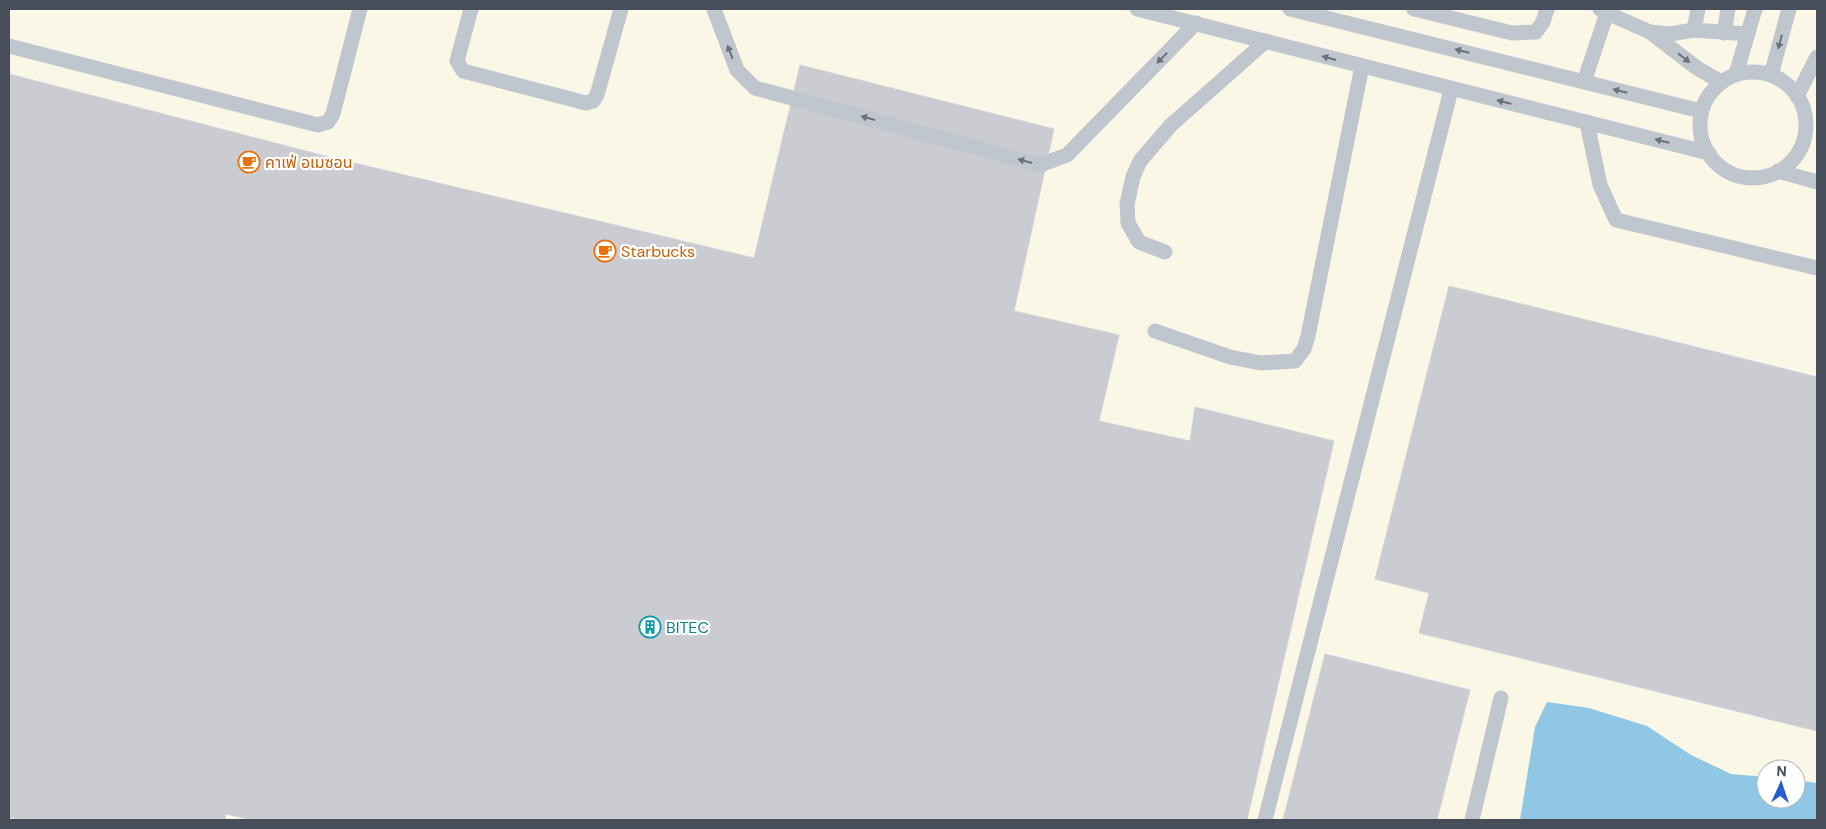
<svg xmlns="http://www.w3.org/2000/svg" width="1826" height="829" font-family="'DM Sans','Noto Sans Thai',sans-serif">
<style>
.commercial{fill:#faf7e7;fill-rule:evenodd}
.water{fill:#8fc7e4}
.building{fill:#caccd2;stroke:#d2d3d8}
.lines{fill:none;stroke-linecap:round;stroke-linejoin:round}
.service{stroke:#bfc6ce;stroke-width:15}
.oneway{fill:#6b727c}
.labels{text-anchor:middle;stroke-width:4.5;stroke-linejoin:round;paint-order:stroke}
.food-label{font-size:16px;fill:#c56008;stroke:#fff;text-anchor:start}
.culture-label{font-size:16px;fill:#0d838f;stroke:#fff;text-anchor:start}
</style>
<rect width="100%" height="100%" fill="#f0eeed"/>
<path class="commercial" d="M9 9H1817V820H9ZM1766 769H1796V799H1766Z"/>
<polygon class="water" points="1547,702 1589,708 1647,726 1691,755 1731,774 1766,777 1766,799 1796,799 1796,780 1817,783 1817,820 1520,820 1535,727"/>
<g class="building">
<polygon points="800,65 1054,129 1014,311 1119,335 1099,421 1190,441 1195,407 1334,441 1247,820 252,820 226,814 225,820 21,820 9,817 9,74 333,158 754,258"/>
<polygon points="1449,286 1817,377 1817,731 1419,633 1429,593 1375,579"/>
<polygon points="1325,654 1470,690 1437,820 1283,820"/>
</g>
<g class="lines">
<g class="service">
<polyline points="471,9 457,61 463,71 586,103 593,101 597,95 621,9"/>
<polyline points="714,9 737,70 755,88 1040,165 1067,155 1196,23"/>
<polyline points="1137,9 1709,153"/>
<polyline points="1290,9 1701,111"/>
<polyline points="1414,9 1512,33 1536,32 1543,22 1547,9"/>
<polyline points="1608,9 1607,13 1650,32 1670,34 1694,30 1748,34"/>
<polyline points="1694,30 1698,9"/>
<polyline points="1650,32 1697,68 1721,82"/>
<polyline points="1724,33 1728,9"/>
<polyline points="9,46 318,125 328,122 333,114 360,9"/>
<circle cx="1753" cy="125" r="53"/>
<polyline points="1736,74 1755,9"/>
<polyline points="1771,75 1789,9"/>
<polyline points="1584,82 1607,13 1600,9"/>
<polyline points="1797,96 1817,57"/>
<polyline points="1587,123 1600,185 1616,220 1817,268"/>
<polyline points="1778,171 1817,182"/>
<polyline points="1165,252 1139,242 1128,223 1127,204 1133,177 1140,161 1171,125 1266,41"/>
<polyline points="1155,331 1230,357 1261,363 1295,361 1304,349 1308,336 1362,66"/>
<polyline points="1265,820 1451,90"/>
<polyline points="1472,820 1501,698"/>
</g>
</g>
<defs><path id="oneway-solid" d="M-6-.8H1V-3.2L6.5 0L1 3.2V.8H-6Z" transform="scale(1.25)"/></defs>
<g class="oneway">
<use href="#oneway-solid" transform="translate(1780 42) rotate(105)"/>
<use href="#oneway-solid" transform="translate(1462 51) rotate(-166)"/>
<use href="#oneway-solid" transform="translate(730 52) rotate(-111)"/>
<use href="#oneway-solid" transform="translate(1162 58) rotate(134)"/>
<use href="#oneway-solid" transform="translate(1329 58) rotate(-165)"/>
<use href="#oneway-solid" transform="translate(1684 58) rotate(38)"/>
<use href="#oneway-solid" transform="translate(1620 91) rotate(-166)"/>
<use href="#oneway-solid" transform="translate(1504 102) rotate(-166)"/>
<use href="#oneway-solid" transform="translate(868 118) rotate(-165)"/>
<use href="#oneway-solid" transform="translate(1662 141) rotate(-166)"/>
<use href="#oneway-solid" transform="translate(1025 161) rotate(-165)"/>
</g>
<defs>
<g id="cafe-ring" transform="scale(1.125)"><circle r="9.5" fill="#fff" stroke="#e8710a" stroke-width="1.5"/><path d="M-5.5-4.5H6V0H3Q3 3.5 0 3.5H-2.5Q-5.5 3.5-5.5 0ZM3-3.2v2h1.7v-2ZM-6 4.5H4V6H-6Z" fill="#e8710a"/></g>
<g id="building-ring" transform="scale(1.125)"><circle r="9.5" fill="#fff" stroke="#0f9aa8" stroke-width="1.5"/><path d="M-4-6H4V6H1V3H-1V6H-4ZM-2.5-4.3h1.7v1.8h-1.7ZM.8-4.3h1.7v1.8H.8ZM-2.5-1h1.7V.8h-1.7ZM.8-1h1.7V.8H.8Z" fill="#0f9aa8"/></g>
</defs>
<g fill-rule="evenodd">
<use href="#cafe-ring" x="249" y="162"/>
<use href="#cafe-ring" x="605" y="251"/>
<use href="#building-ring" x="650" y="627"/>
</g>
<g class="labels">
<g class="food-label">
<text x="265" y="168">คาเฟ่ อเมซอน</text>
<text x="621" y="257">Starbucks</text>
</g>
<g class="culture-label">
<text x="666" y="633">BITEC</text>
</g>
</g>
<rect width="1826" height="829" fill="none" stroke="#474e59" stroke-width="20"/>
<g transform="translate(1781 784) rotate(3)"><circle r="24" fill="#ffffff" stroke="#b5b8bd"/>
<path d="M0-4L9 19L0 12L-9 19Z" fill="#285ccf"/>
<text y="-8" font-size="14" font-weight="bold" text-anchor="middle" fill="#474e59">N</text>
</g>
</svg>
